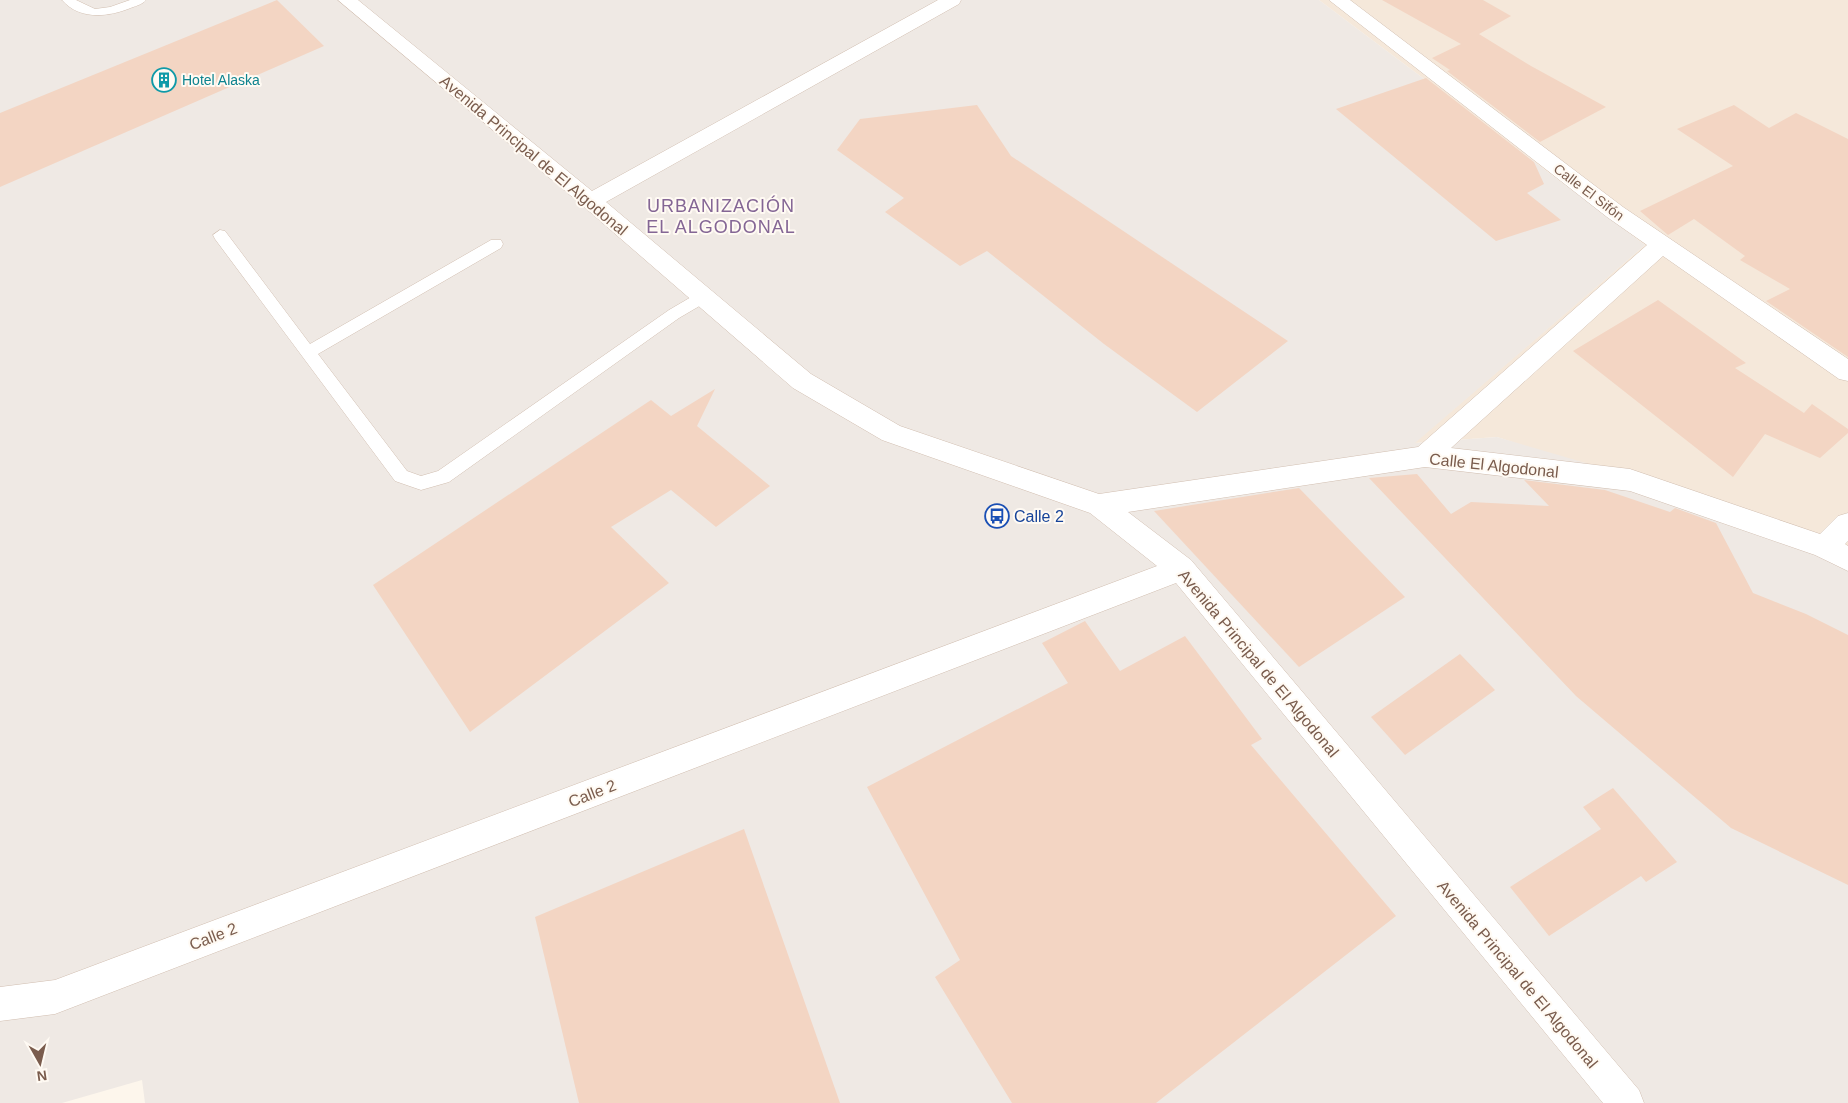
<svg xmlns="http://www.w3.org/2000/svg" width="1848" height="1103" font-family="Helvetica,sans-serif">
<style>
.residential{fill:#f5e8da}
.industrial{fill:#efe9e4}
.building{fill:#f3d5c3}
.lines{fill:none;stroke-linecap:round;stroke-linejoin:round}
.service-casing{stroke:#d1beb0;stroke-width:1}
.minor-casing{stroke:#d1beb0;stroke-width:1}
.service{fill:#fff;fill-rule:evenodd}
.minor{fill:#fff;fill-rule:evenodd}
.labels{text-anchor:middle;stroke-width:4;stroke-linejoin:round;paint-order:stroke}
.far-culture-label{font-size:14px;fill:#0d838f;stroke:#fffaf3;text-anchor:start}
.far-street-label{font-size:14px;fill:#7a5c4d;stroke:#fffaf3}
.street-label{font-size:16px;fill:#7a5c4d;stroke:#fffaf3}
.transit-label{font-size:16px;fill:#164399;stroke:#fffaf3;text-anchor:start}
.neighbourhood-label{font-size:18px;letter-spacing:1px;fill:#846695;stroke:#fffaf3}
</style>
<rect width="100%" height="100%" fill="#fdf6ec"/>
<polygon class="residential" points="1319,0 1848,0 1848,552 1497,437 1414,443 1645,245"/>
<polygon class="industrial" points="0,0 1319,0 1645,245 1415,443 1497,437 1644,480 1848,552 1848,1103 145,1103 142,1080 62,1103 0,1103"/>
<g class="building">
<polygon points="277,0 324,46 0,187 0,113"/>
<polygon points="1382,0 1483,0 1511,16 1472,38 1479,34 1531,66 1606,107 1540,142 1447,71 1450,70 1432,58 1461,44"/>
<polygon points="1426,78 1534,162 1544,184 1527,193 1561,220 1496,241 1336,109"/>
<polygon points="977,105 1011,156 1288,341 1197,412 1104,344 987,251 960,266 885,212 904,198 837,150 860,119"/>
<polygon points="1734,105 1769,128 1796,113 1848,139 1848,357 1766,301 1790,289 1740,260 1745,256 1694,219 1668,235 1640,211 1733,166 1677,129"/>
<polygon points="1658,300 1746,363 1735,368 1804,413 1812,404 1848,429 1848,433 1820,458 1765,434 1733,477 1573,351"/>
<polygon points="715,389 697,426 770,486 716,527 671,490 611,527 669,583 470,732 373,585 651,400 671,416"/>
<polygon points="1417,474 1451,514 1471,502 1549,506 1524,480 1605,490 1670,512 1675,508 1716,523 1753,593 1806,614 1848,635 1848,885 1731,828 1576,696 1369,478"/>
<polygon points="1299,488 1405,597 1299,667 1154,511"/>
<polygon points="1085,621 1120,671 1185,636 1262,739 1251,745 1396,916 1156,1103 1012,1103 935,977 960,960 867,787 1068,683 1042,643"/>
<polygon points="1460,654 1495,690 1405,755 1371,717"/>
<polygon points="1613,788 1677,862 1646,882 1641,876 1549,936 1510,887 1601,829 1583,807"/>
<polygon points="744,829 840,1103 579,1103 535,917"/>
</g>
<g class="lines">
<g class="service-casing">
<g id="service">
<path d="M62 0H76L95 9 110 7 130 0H146C142 5 135 6 128 9 107 17 79 20 62 0Z"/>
<polygon points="220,230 225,231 310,344 491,240 501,240 503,244 501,248 318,354 407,471 421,476 438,471 669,310 698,293 708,293 710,297 708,301 679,318 449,482 421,490 395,481 215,239 213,235"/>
</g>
</g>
<g class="minor-casing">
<polygon id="minor" points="338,0 358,0 592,191 938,0 961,0 959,4 606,202 811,374 900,426 1099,494 1418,447 1647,245 1607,217 1329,0 1350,0 1623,207 1848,359 1848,381 1839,379 1663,256 1451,448 1630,469 1820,534 1838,516 1848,513 1848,541 1845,544 1848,546 1848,571 1815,555 1630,491 1425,467 1128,512 1191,560 1639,1090 1644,1103 1603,1103 1176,583 55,1014 0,1021 0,987 55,980 1157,566 1090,513 882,440 793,388 583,206"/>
</g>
<use href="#service" class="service"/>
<use href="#minor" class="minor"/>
</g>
<defs>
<g id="building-ring" transform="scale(1.25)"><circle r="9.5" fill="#fffaf3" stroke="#0f9aa8" stroke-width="1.5"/><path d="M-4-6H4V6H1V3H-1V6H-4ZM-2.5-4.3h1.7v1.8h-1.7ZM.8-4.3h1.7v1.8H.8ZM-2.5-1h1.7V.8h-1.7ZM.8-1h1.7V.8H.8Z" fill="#0f9aa8"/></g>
<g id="bus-ring" transform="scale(1.25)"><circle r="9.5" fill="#fffaf3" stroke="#1a4fb4" stroke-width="1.5"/><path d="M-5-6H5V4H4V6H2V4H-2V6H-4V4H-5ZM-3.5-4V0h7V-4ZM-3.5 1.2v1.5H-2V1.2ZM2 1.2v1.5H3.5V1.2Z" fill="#1a4fb4"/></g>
</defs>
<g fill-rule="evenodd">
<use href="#building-ring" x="164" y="80"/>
<use href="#bus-ring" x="997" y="516"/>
</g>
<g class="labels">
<g class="far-culture-label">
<text x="182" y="85">Hotel Alaska</text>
</g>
<g class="far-street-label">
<text transform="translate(1589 192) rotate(37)" y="5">Calle El Sifón</text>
</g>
<g class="street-label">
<text transform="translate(534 155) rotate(40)" y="6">Avenida Principal de El Algodonal</text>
<text transform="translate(1494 465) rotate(6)" y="6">Calle El Algodonal</text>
<text transform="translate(1259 663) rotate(50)" y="6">Avenida Principal de El Algodonal</text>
<text transform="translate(592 793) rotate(-21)" y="6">Calle 2</text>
<text transform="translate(213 936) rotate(-21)" y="6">Calle 2</text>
<text transform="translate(1518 974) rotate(50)" y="6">Avenida Principal de El Algodonal</text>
</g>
<g class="transit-label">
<text x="1014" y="522">Calle 2</text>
</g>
<g class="neighbourhood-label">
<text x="721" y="212">URBANIZACIÓN<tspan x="721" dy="21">EL ALGODONAL</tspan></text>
</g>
</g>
<g transform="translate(40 1063) rotate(172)" stroke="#fffaf3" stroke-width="4" paint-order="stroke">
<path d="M0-4L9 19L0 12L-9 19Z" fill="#7a5c4d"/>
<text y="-8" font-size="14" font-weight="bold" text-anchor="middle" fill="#7a5c4d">N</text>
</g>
</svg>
